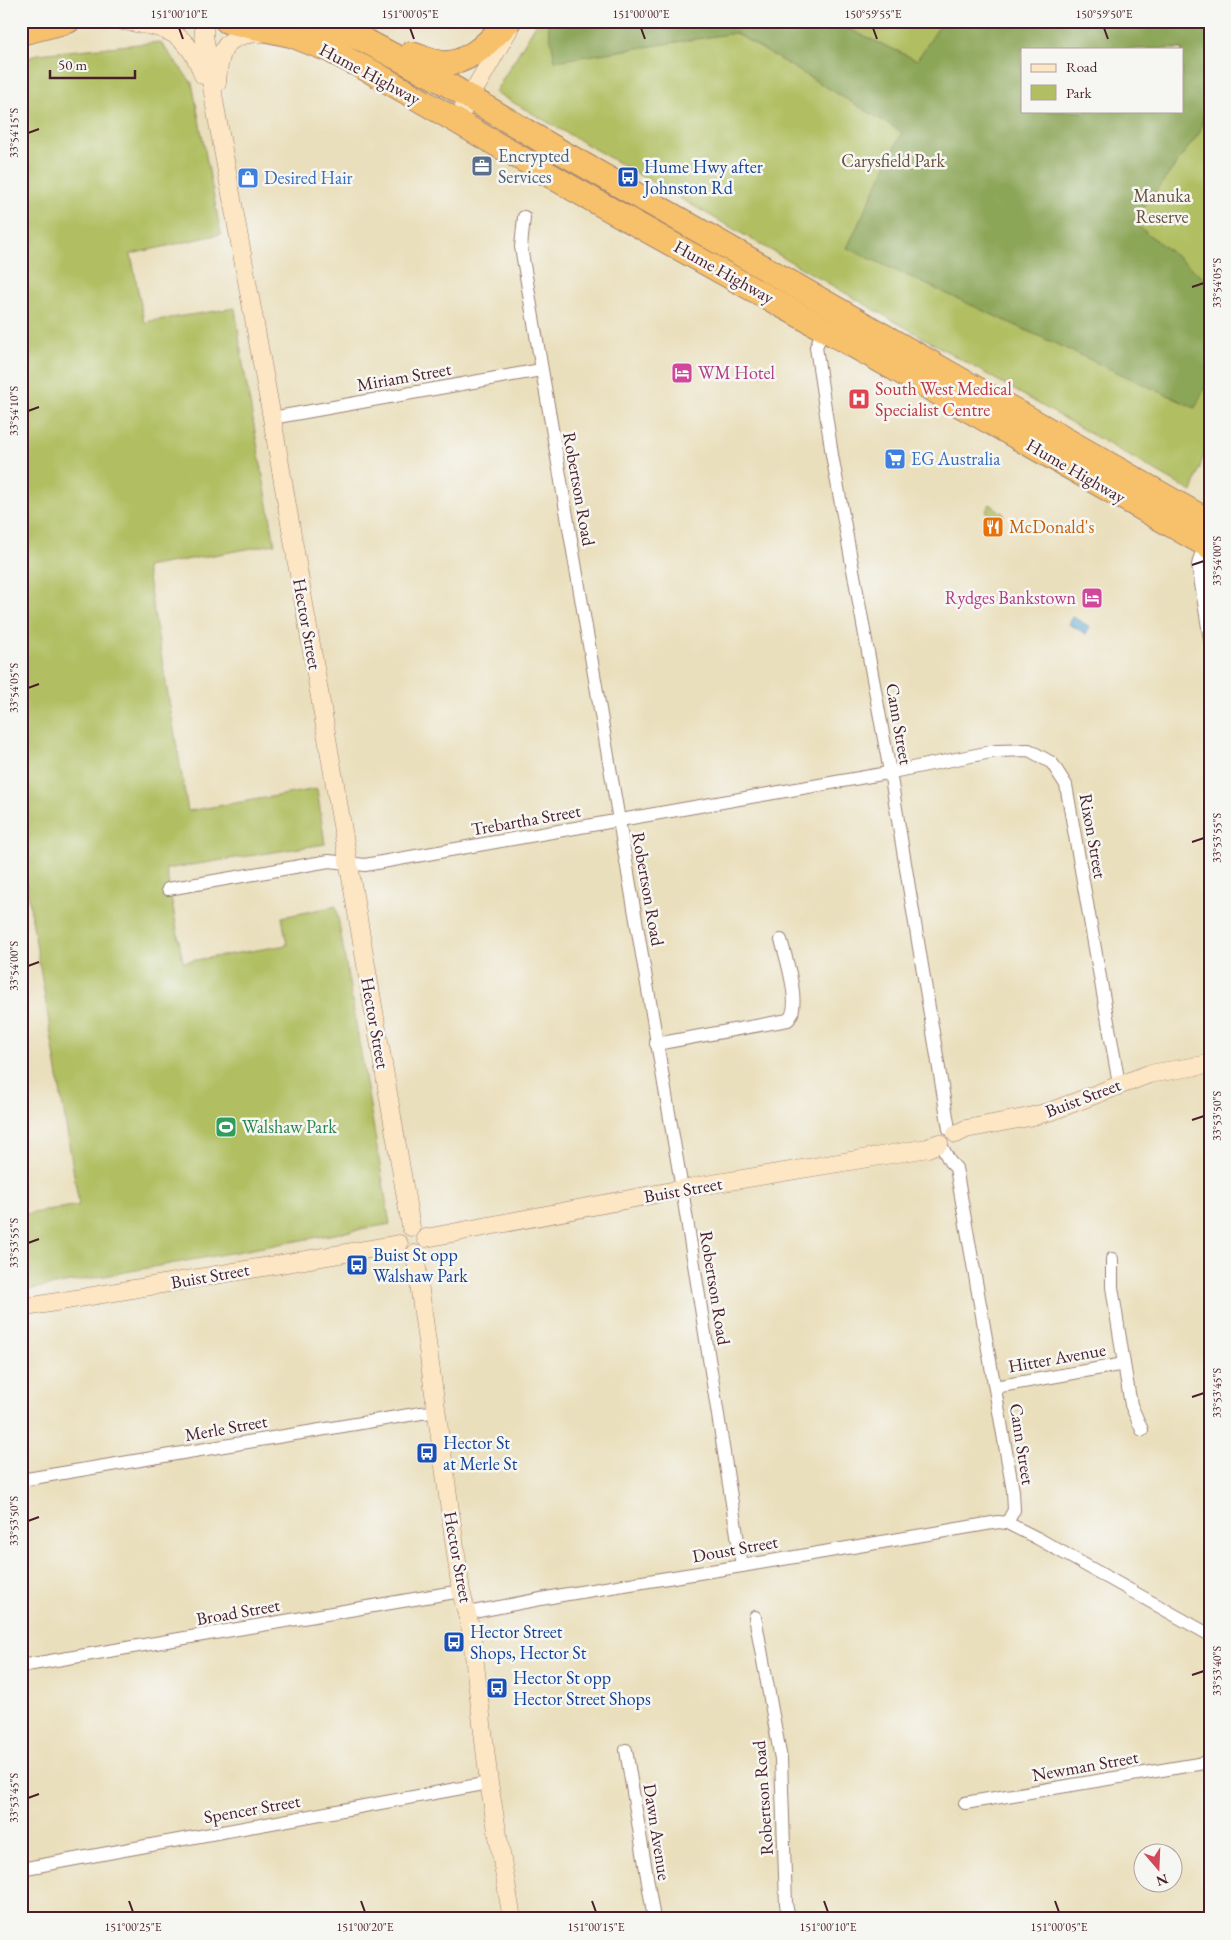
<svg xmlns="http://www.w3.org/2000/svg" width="1231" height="1940" font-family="'EB Garamond',serif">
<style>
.green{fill:#b1bf62;stroke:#7e6f46;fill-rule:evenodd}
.forest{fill:#8ca658;stroke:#6b6242;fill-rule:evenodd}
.water{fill:#5daed8;stroke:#546682}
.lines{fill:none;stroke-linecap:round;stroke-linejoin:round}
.street-casing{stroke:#9a7f74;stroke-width:14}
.secondary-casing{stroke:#9a7f74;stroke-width:19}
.highway-casing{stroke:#9a7f74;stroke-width:26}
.street{stroke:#fff;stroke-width:12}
.secondary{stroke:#fce6c4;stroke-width:18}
.highway{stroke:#f7c06b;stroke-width:24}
.ticks{fill:none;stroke:#4a1f2b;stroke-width:2}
.labels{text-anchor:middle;stroke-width:5;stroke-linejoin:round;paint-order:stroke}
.street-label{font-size:18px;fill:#4a1f2b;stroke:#f6f6f2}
.service-label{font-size:18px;fill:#4e5e75;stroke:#f6f6f2;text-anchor:start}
.park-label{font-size:18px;fill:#694f3c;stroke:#f6f6f2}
.transit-label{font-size:18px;fill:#164399;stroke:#f6f6f2;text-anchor:start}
.shop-label{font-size:18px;fill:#366cbe;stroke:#f6f6f2;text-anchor:start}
.hotel-label{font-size:18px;fill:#b23c85;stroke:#f6f6f2;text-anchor:start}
.health-label{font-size:18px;fill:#be3a42;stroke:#f6f6f2;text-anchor:start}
.food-label{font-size:18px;fill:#c56008;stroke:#f6f6f2;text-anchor:start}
.leisure-label{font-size:18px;fill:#27864d;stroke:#f6f6f2;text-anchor:start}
.neatline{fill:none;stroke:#4a1f2b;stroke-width:2}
.ticks-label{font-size:12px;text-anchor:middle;fill:#4a1f2b}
</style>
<rect width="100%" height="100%" fill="#f6f6f2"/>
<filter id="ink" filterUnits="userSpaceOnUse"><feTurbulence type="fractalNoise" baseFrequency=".02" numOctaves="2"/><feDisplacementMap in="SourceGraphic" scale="10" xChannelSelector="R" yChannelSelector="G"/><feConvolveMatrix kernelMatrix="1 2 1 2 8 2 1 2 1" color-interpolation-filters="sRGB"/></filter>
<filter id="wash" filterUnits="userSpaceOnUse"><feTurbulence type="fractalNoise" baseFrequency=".0096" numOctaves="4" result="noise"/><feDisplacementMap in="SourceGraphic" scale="20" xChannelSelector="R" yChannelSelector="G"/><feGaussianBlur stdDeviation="1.12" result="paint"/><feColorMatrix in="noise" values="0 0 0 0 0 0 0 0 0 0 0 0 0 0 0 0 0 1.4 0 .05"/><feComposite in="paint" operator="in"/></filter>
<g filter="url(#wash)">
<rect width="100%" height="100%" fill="#eadfbc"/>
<g class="green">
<path d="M538 21H1210V436L1192 492 495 92ZM1022 49H1182V111H1022Z"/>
<polygon points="160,42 192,83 221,234 131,254 144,322 235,308 243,364 275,544 146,567 188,811 317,789 325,844 166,869 183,962 287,945 282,917 336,906 390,1224 21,1291 21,1215 79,1205 21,852 21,61 38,54"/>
<polygon points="990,504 1004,514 999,521 986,511"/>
</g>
<path class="forest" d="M550 21H831L917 60 943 21H1210V90L1200 132 1133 222 1210 283V377L1195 408 847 248 902 132 735 33 555 61 548 24ZM1022 49H1182V111H1022Z"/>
<polygon class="water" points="1073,617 1090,627 1086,634 1069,624"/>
</g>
<g filter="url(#ink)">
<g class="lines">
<g class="street-casing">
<g id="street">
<polyline points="21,108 23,110"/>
<polyline points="524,217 521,247 682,1189 742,1566"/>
<polyline points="824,328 816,347 832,455 890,772 949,1129"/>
<polyline points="272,418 541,370"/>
<polyline points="1204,544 1198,565 1210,640"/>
<polyline points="168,889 329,861 365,865 882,774 996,751 1029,750 1052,763 1066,785 1119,1084"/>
<path d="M656 1044 788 1020C802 1008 786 957 781 940"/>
<polyline points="941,1145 950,1162 956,1168 1013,1491 1014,1510 1007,1523"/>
<polyline points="1112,1259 1112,1287 1124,1364 1131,1405 1142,1430"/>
<polyline points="995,1387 1124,1364"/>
<polyline points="21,1480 421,1413 437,1412"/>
<polyline points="468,1613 562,1595 742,1566 998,1522 1007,1523 1037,1538 1210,1635"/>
<polyline points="755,1617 781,1759 786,1904 789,1919"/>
<polyline points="21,1666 461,1591"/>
<polyline points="626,1750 654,1919"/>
<polyline points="965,1803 1210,1762"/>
<polyline points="21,1869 489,1783"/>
</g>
</g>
<g class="secondary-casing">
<g id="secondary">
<path d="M123 21C165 27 188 31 203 75"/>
<polyline points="204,21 204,35 215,106 272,418 411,1227"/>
<path d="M217 83C219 49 225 34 261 33"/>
<polyline points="457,120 509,29"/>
<polyline points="956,1134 966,1129 1029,1117 1052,1111 1149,1074 1210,1064"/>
<polyline points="426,1238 682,1189 928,1148 939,1143"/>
<polyline points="415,1254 461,1591 471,1630 489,1783 512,1919"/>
<polyline points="21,1308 399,1244"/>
</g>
</g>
<g class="highway-casing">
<g id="highway">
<polyline points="227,21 291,35 329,50 372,72 577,191 999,427 1210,547"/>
<polyline points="316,21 364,40 445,83 556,149 1210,522"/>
<polyline points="21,33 68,21"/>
<path d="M411 54C421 57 431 61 441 63 469 66 492 38 509 21"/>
</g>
</g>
<use href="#street" class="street"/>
<use href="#secondary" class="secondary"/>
<use href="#highway" class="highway"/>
</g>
</g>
<path class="ticks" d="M179 28 183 39M410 28 414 39M641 28 645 39M873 28 877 39M1104 28 1108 39M28 133 39 129M1192 287 1204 283M28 411 39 407M1192 565 1204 561M28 688 39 684M1192 842 1204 838M28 966 39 962M1192 1120 1204 1116M28 1243 39 1239M1192 1397 1204 1393M28 1521 39 1517M1192 1675 1204 1671M28 1798 39 1794M129 1901 133 1912M361 1901 365 1912M592 1901 596 1912M824 1901 828 1912M1055 1901 1059 1912"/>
<defs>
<g id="office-square" transform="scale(1.125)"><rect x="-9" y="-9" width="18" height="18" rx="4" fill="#5c6f8a" stroke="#f6f6f2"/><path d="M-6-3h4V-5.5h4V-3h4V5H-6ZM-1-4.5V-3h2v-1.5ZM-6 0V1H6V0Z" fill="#fff"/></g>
<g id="bus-square" transform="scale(1.125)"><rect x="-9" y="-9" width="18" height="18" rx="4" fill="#1a4fb4" stroke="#f6f6f2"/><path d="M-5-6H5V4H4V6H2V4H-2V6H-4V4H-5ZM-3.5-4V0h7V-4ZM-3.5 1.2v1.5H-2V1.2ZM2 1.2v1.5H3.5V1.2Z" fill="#fff"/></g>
<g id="shop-square" transform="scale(1.125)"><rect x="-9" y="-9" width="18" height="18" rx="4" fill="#3f7fe0" stroke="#f6f6f2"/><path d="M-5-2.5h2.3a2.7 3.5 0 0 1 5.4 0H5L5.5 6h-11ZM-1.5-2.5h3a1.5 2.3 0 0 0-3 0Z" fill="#fff"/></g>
<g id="hotel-square" transform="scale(1.125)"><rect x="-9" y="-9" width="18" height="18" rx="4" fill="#d1479c" stroke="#f6f6f2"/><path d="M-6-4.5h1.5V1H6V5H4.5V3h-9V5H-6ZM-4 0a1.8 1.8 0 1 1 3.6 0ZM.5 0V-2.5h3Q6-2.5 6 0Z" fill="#fff"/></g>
<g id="hospital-square" transform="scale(1.125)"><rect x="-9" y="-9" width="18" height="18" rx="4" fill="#e0444e" stroke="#f6f6f2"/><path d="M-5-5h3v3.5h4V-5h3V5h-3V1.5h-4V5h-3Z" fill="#fff"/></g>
<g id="supermarket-square" transform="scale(1.125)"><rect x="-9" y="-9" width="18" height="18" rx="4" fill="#3f7fe0" stroke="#f6f6f2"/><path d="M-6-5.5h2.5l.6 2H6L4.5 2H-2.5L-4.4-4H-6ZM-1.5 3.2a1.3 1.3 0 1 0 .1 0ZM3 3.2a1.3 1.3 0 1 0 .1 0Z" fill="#fff"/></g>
<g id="restaurant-square" transform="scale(1.125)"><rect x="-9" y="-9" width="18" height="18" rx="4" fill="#e8710a" stroke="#f6f6f2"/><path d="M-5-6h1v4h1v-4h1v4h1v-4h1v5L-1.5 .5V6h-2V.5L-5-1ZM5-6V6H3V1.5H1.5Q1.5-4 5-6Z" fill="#fff"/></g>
<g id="stadium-square" transform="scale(1.125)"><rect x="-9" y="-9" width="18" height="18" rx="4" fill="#2e9e5b" stroke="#f6f6f2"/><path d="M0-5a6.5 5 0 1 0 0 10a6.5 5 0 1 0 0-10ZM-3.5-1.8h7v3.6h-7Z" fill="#fff"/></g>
</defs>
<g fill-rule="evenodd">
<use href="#office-square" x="482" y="166"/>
<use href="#bus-square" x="628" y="177"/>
<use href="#shop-square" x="248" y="178"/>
<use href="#hotel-square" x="682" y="373"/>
<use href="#hospital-square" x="859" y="399"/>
<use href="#supermarket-square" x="895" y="459"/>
<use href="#restaurant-square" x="993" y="527"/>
<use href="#hotel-square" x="1092" y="598"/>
<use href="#stadium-square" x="226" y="1127"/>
<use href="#bus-square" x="357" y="1265"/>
<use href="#bus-square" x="427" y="1453"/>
<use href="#bus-square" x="454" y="1642"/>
<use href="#bus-square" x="497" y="1688"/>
</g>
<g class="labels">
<g class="street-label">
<text transform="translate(370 74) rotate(28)" y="6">Hume Highway</text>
<text transform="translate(724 272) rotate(29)" y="6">Hume Highway</text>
<text transform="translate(404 377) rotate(-10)" y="6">Miriam Street</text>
<text transform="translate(1076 471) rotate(30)" y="6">Hume Highway</text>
<text transform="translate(579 489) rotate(80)" y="6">Robertson Road</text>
<text transform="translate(307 624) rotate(80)" y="6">Hector Street</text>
<text transform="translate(899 724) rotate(80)" y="6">Cann Street</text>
<text transform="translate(526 820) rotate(-10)" y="6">Trebartha Street</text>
<text transform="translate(1093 836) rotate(80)" y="6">Rixon Street</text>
<text transform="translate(648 889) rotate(80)" y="6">Robertson Road</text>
<text transform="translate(375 1023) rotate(80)" y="6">Hector Street</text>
<text transform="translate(1083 1098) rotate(-21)" y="6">Buist Street</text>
<text transform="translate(683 1190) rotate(-10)" y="6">Buist Street</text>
<text transform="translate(210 1276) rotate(-10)" y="6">Buist Street</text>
<text transform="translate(715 1288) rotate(81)" y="6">Robertson Road</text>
<text transform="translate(1057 1358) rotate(-10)" y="6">Hitter Avenue</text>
<text transform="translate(226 1428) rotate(-10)" y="6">Merle Street</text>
<text transform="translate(1022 1444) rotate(81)" y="6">Cann Street</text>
<text transform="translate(735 1549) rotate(-10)" y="6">Doust Street</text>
<text transform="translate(458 1557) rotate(80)" y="6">Hector Street</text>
<text transform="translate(238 1612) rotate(-10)" y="6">Broad Street</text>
<text transform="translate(1085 1766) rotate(-10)" y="6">Newman Street</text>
<text transform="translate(763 1798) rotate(-94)" y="6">Robertson Road</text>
<text transform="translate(252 1809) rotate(-10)" y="6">Spencer Street</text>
<text transform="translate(657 1832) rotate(81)" y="6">Dawn Avenue</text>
</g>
<g class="service-label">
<text x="498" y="162">Encrypted<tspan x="498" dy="21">Services</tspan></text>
</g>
<g class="park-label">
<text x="893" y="167">Carysfield Park</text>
<text x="1162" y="202">Manuka<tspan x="1162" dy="21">Reserve</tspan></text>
</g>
<g class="transit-label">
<text x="644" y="173">Hume Hwy after<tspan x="644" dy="21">Johnston Rd</tspan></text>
<text x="373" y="1261">Buist St opp<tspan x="373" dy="21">Walshaw Park</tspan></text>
<text x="443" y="1449">Hector St<tspan x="443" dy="21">at Merle St</tspan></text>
<text x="470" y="1638">Hector Street<tspan x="470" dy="21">Shops, Hector St</tspan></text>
<text x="513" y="1684">Hector St opp<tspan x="513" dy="21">Hector Street Shops</tspan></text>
</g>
<g class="shop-label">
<text x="264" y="184">Desired Hair</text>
<text x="911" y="465">EG Australia</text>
</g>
<g class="hotel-label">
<text x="698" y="379">WM Hotel</text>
<text x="1076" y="604" text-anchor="end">Rydges Bankstown</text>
</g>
<g class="health-label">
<text x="875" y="395">South West Medical<tspan x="875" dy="21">Specialist Centre</tspan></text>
</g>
<g class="food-label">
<text x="1009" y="533">McDonald's</text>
</g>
<g class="leisure-label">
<text x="242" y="1133">Walshaw Park</text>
</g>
</g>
<rect width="1231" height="1940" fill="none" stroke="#f6f6f2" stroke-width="55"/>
<rect x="1021" y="48" width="162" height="65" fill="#f6f6f2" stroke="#b1a0a2"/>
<rect x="1031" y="64" width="25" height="8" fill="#fce6c4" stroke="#b1a0a2"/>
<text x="1066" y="72" font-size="15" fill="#4a1f2b">Road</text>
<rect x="1031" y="85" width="25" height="15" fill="#b1bf62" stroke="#b1a0a2"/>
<text x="1066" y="98" font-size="15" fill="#4a1f2b">Park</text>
<g transform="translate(1158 1868) rotate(161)"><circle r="24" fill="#f6f6f2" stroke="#b1a0a2"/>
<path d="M0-4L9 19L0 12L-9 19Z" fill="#d1495b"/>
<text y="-8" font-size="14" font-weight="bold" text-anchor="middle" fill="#4a1f2b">N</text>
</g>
<path d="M50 70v8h85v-8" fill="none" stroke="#4a1f2b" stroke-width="2.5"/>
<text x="58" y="70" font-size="15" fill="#4a1f2b" stroke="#f6f6f2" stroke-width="4" paint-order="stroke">50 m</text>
<rect x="28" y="28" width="1176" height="1884" class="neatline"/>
<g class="ticks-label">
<text x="179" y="18">151°00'10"E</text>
<text x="410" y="18">151°00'05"E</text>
<text x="641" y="18">151°00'00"E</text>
<text x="873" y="18">150°59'55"E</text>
<text x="1104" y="18">150°59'50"E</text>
<text transform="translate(14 133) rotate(-90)" y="4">33°54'15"S</text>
<text transform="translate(1217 283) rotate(-90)" y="4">33°54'05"S</text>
<text transform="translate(14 411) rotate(-90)" y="4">33°54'10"S</text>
<text transform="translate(1217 561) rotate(-90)" y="4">33°54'00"S</text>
<text transform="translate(14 688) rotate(-90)" y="4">33°54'05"S</text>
<text transform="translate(1217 838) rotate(-90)" y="4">33°53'55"S</text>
<text transform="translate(14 966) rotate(-90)" y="4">33°54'00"S</text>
<text transform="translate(1217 1116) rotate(-90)" y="4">33°53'50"S</text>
<text transform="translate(14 1243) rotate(-90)" y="4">33°53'55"S</text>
<text transform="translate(1217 1393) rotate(-90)" y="4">33°53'45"S</text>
<text transform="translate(14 1521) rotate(-90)" y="4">33°53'50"S</text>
<text transform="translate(1217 1671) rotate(-90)" y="4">33°53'40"S</text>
<text transform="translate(14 1798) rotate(-90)" y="4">33°53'45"S</text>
<text x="133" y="1931">151°00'25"E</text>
<text x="365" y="1931">151°00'20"E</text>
<text x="596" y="1931">151°00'15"E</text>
<text x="828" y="1931">151°00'10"E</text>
<text x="1059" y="1931">151°00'05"E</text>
</g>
</svg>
